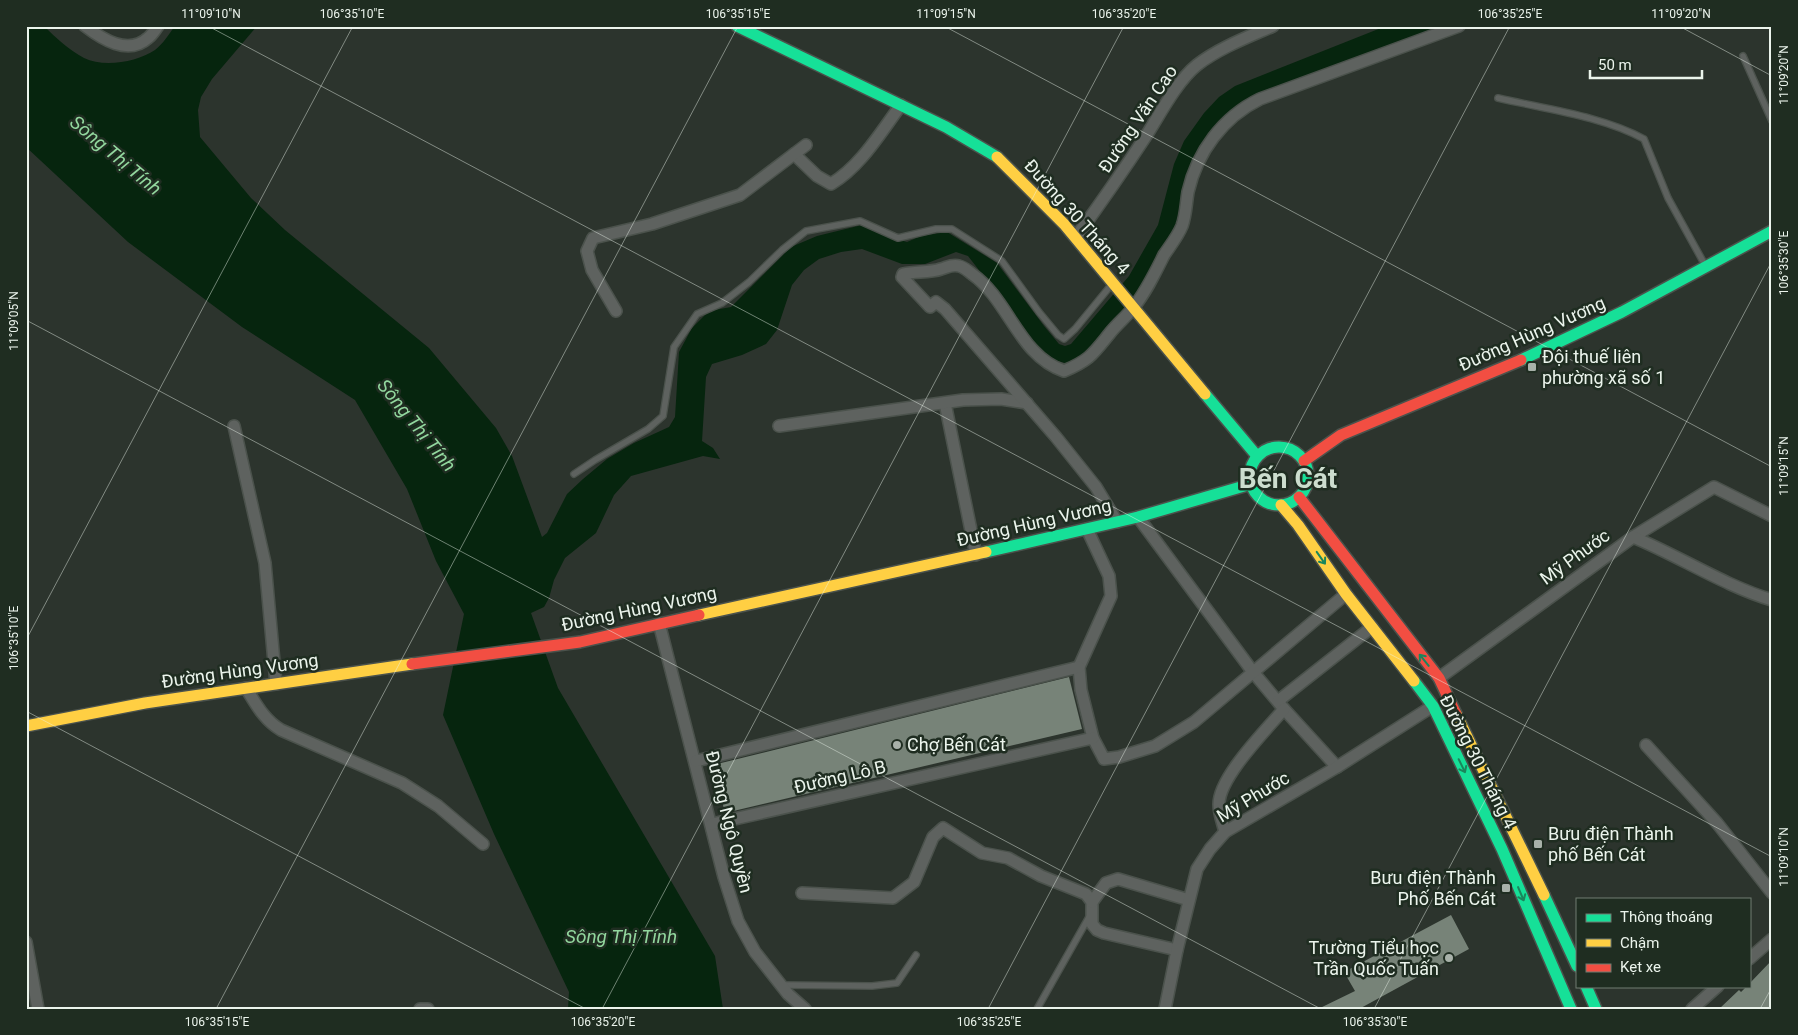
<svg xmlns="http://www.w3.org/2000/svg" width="1798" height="1035" font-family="Roboto,sans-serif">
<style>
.water{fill:#06250e}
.building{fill:#778378}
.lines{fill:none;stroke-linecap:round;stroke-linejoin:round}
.lane-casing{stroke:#4b524c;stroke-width:8}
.street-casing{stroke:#4b524c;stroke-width:14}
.fast-casing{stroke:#4b524c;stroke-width:14}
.slow-casing{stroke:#4b524c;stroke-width:14}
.jam-casing{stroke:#4b524c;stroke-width:14}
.lane{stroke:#5e625f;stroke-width:5.5}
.street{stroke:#5e625f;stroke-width:11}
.fast{stroke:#16e098;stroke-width:11}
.slow{stroke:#ffcf43;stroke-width:11}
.jam{stroke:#f24e42;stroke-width:11}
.oneway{stroke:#1a865c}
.ticks{fill:none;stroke:#ebf4ec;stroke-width:1;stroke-opacity:0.45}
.poi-dot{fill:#a8b1a9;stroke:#1f2d21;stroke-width:2}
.labels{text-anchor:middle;stroke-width:5;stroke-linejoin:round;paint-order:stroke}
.street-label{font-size:18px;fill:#ebf4ec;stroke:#1f2d21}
.poi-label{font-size:18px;fill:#ebf4ec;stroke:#1f2d21;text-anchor:start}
.water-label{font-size:19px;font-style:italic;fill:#92d79e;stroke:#1f2d21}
.town-label{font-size:28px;font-weight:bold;fill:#ccddce;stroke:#1f2d21}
.neatline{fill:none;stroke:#ebf4ec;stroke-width:2}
.ticks-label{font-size:12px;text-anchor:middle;fill:#ebf4ec}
</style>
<rect width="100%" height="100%" fill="#2c342d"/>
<path class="water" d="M26 26H44C56 38 69 50 84 58 104 68 137 62 155 50 163 44 169 34 175 26H257L212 79 201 97 198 110 200 137 251 198 285 230 429 348 496 428 512 456 542 537 547 533 567 494 583 479 607 459 634 443 669 427 675 417 679 352 692 328 709 311 731 307 791 247 817 236 862 225 890 237 907 242 921 236 947 232 997 263 1044 326 1059 344 1065 346 1071 344 1129 276 1158 225 1174 164 1184 141 1204 113 1219 97 1235 86 1386 26H1445L1256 98 1214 132 1180 223 1146 282 1088 353 1075 362 1065 363 1054 360 1042 351 1028 336 1014 315 968 256 956 252 925 264H902L862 249 841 252 819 259 804 270 792 285 777 330 766 344 742 355 712 364 706 377 702 441 713 448 720 459 703 456 631 476 614 495 596 533 565 558 554 580 549 598 544 607 531 613 558 688 715 956 723 1009H568L569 992 494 834 443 715 464 614 436 561 407 489 355 400 242 327 128 242 26 147Z"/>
<g class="building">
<polygon points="1069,677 1082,729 725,813 713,765"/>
<polygon points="1451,915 1469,949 1359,1009 1318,1009 1355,991 1344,972"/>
<polygon points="1772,960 1772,1009 1719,1009 1739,990 1741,992 1747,986 1749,986 1749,984"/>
</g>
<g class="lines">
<g class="lane-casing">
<g id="lane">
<polyline points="1743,56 1772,121"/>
<path d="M1498 98C1545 109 1602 116 1644 139L1668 198 1705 265"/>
<polyline points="574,474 595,460 648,429 663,416 674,347 697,314 722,303 749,282 782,250 806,231 860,221 898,238 936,229 952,229 1002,261 1039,312 1058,335 1064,339 1075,329 1112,284"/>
<polyline points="781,985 872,986 897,983 916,955"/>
<polyline points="1037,1009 1089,917"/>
</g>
</g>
<g class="street-casing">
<g id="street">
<path d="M85 26C102 39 128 56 148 38 152 35 155 30 158 26"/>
<path d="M794 154 817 176 831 184C861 166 880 133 901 105"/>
<path d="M1076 237C1100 204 1123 171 1146 136 1160 114 1177 81 1197 65 1219 48 1248 37 1273 26"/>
<polyline points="616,311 592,270 587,251 593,238 652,224 740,195 806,145"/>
<polyline points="945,403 976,555"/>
<polyline points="234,426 265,563 276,684"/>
<polyline points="779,426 963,400 1001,399 1027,403"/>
<polyline points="1138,517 1253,672 1284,709 1337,767"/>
<path d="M1117 522 1096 487 1056 437 945 309 936 302 930 307 902 277 903 274C916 271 929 273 941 269 948 267 952 264 959 266 964 267 968 271 972 274 1009 300 1019 356 1064 371 1090 360 1093 354 1110 333 1117 324 1126 317 1133 308 1146 292 1155 273 1164 255 1170 246 1178 236 1182 226 1186 215 1186 204 1188 192 1197 152 1223 117 1260 99L1459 26"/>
<polyline points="1087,529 1109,576 1111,596 1079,667 1081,690 1093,738 1104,759 1119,757 1155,746 1194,722 1346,594"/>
<polyline points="1633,537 1714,487 1772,516"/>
<polyline points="659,623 724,877 738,921 755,952 788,994 805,1009"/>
<path d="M1439 678 1633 537C1679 556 1725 586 1772 600"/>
<path d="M246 688C256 704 264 720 281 730L402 783 438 806 483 844"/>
<polyline points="1278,701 1372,627"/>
<polyline points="1646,745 1717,823 1772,893"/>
<polyline points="696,761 1079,667"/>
<polyline points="712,824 1093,738"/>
<path d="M1225 832C1223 824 1219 814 1219 805 1218 778 1266 730 1284 709"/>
<polyline points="802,893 893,898 914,882 933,837 943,828 982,853 1008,858 1041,876 1086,894 1092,902 1092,924 1097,930 1104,933 1177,950"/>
<polyline points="1092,902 1106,883 1118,879 1189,900"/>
<polyline points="26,942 38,1009"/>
<polyline points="1749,959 1772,939"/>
<polyline points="420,1009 428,1009"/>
<polyline points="1165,1009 1177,950 1197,869 1210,849 1225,832 1337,767 1433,706"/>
<polyline points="1692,1009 1718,986"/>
</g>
</g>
<g class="fast-casing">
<g id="fast">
<polyline points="737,26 946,127 997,157"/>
<polyline points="1521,360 1622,312 1772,231"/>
<polyline points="1205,394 1257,456"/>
<circle cx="1279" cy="476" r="29"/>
<polyline points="986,552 1138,517 1251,484"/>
<polyline points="1414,681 1433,706 1502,849 1571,1009"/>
<polyline points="1544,895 1577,966"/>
<polyline points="1586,986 1596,1009"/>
</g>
</g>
<g class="slow-casing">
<g id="slow">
<polyline points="997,157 1064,224 1205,394"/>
<polyline points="1281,505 1298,525 1346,594 1414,681"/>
<polyline points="699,615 986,552"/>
<polyline points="1456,714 1544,895"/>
<polyline points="26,726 145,703 412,664"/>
</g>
</g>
<g class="jam-casing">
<g id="jam">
<polyline points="1304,461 1341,435 1521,360"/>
<polyline points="1299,497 1439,678 1456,714"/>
<polyline points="412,664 580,642 699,615"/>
</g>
</g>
<use href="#lane" class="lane"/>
<use href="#street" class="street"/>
<use href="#fast" class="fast"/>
<use href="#slow" class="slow"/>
<use href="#jam" class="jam"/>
</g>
<defs><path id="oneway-shaft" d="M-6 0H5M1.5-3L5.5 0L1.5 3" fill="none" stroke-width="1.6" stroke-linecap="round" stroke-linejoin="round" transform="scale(1.25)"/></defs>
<g class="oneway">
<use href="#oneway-shaft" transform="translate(1321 558) rotate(55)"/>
<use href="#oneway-shaft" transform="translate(1424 660) rotate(-129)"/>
<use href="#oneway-shaft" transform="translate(1462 766) rotate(64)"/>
<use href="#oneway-shaft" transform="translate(1521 894) rotate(67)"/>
</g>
<path class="ticks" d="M208 26 1772 857M944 26 1772 467M1679 26 1772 76M26 320 1321 1009M26 640 353 26M26 711 586 1009M216 1009 738 26M602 1009 1124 26M988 1009 1510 26M1374 1009 1772 261M1760 1009 1772 987"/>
<g class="poi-dot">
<rect x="1527" y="362" width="10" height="10" rx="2.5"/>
<circle cx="897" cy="745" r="5"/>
<rect x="1533" y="839" width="10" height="10" rx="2.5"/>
<rect x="1501" y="883" width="10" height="10" rx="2.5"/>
<circle cx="1449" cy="958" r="5"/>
</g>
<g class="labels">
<g class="street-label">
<text transform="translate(1138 119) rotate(-56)" y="6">Đường Văn Cao</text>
<text transform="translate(1077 217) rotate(48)" y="6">Đường 30 Tháng 4</text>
<text transform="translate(1532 334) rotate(-24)" y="6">Đường Hùng Vương</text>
<text transform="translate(1034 523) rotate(-13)" y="6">Đường Hùng Vương</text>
<text transform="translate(1575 557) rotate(-36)" y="6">Mỹ Phước</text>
<text transform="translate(639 609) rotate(-12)" y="6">Đường Hùng Vương</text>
<text transform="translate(240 671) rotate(-8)" y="6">Đường Hùng Vương</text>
<text transform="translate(1478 762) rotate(63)" y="6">Đường 30 Tháng 4</text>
<text transform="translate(840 777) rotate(-13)" y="6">Đường Lô B</text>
<text transform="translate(1253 797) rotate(-31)" y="6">Mỹ Phước</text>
<text transform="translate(729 822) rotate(76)" y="6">Đường Ngô Quyền</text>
</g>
<g class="poi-label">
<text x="1542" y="363">Đội thuế liên<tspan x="1542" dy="21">phường xã số 1</tspan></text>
<text x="907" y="751">Chợ Bến Cát</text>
<text x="1548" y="840">Bưu điện Thành<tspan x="1548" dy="21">phố Bến Cát</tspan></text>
<text x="1496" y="884" text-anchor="end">Bưu điện Thành<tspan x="1496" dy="21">Phố Bến Cát</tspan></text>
<text x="1439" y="954" text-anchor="end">Trường Tiểu học<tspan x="1439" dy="21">Trần Quốc Tuấn</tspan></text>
</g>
<g class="water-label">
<text transform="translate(116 155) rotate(40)" y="7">Sông Thị Tính</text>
<text transform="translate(417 425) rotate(51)" y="7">Sông Thị Tính</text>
<text x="621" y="943">Sông Thị Tính</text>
</g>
<g class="town-label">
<text x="1288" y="488">Bến Cát</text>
</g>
</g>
<rect width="1798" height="1035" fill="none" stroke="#1f2d21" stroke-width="55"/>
<rect x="1576" y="898" width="175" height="90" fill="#1f2d21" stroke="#717d72"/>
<rect x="1586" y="914" width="25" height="8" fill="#16e098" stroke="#717d72"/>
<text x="1620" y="922" font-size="15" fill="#ebf4ec">Thông thoáng</text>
<rect x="1586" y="939" width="25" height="8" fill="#ffcf43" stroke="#717d72"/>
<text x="1620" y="948" font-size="15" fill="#ebf4ec">Chậm</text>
<rect x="1586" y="964" width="25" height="8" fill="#f24e42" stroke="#717d72"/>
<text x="1620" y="972" font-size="15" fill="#ebf4ec">Kẹt xe</text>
<path d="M1590 70v8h112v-8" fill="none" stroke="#ebf4ec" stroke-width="2.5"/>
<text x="1598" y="70" font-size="15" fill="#ebf4ec" stroke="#1f2d21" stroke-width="4" paint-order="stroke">50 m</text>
<rect x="28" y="28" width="1742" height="980" class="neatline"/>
<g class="ticks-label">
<text x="211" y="18">11°09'10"N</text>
<text x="352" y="18">106°35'10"E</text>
<text x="738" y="18">106°35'15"E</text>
<text x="946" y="18">11°09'15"N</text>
<text x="1124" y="18">106°35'20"E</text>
<text x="1510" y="18">106°35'25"E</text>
<text x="1681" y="18">11°09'20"N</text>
<text transform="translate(1784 75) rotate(-90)" y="4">11°09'20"N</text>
<text transform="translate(1784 263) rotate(-90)" y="4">106°35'30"E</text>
<text transform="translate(14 321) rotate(-90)" y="4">11°09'05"N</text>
<text transform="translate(1784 466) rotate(-90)" y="4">11°09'15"N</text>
<text transform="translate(14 638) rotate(-90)" y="4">106°35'10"E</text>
<text transform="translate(1784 857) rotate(-90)" y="4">11°09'10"N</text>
<text x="217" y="1026">106°35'15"E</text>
<text x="603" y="1026">106°35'20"E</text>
<text x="989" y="1026">106°35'25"E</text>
<text x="1375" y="1026">106°35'30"E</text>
</g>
</svg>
